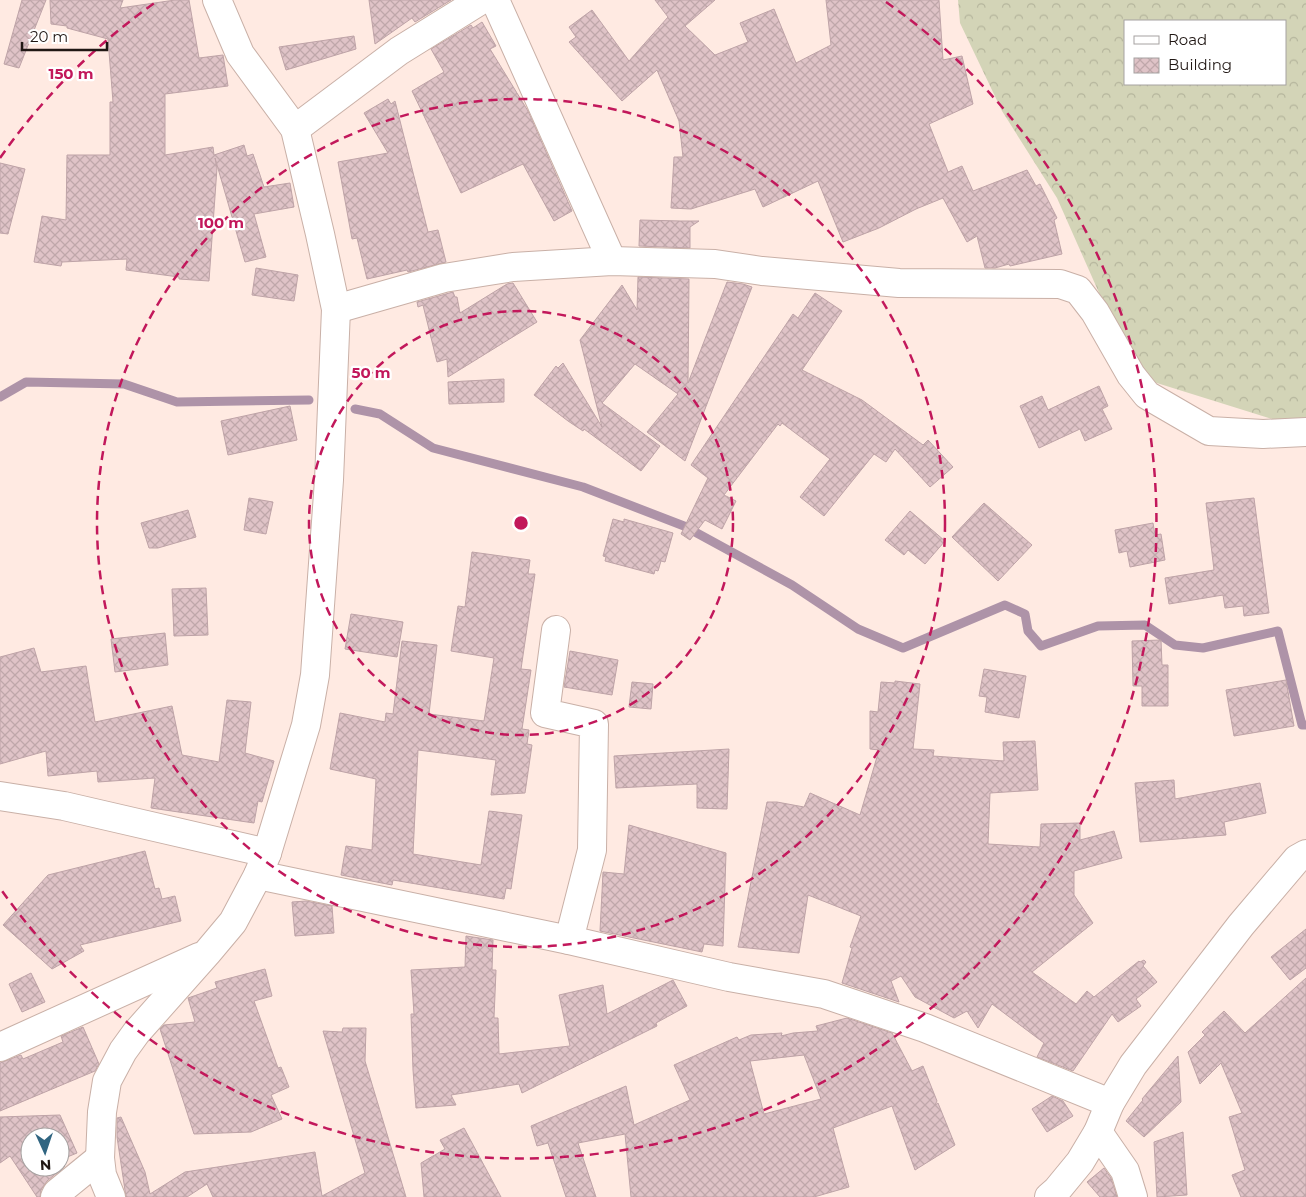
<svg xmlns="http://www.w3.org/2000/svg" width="1306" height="1197" font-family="Montserrat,sans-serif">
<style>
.forest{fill:url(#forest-crowns);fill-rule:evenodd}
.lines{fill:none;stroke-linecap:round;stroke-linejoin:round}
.stream{stroke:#ae93a8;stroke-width:9}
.building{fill:url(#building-cross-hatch);stroke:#bea3a7;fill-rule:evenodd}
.minor-casing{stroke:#c9b0a7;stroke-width:30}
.minor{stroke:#fff;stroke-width:28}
.ring{fill:none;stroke:#c2185b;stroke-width:2.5;stroke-dasharray:9 6}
.centre{fill:#c2185b;stroke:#fff;stroke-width:2.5}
.ring-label{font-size:15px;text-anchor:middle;font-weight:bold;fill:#c2185b;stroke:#fff;stroke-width:4.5;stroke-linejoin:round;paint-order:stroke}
</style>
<defs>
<pattern id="forest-crowns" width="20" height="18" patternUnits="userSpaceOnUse" patternTransform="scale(1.25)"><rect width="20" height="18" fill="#d3d4b7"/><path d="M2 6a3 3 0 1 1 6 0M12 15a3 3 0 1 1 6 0" fill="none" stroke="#b5b59c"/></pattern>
<pattern id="building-cross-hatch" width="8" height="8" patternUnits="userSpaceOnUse" patternTransform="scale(1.25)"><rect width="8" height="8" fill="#dfc3c7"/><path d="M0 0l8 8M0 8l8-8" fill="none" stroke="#bfa7aa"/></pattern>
</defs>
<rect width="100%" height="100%" fill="#ffeae2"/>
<path class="forest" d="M958 0H1306V422H1282L1144 379 1100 295 1057 198 1002 111 960 23ZM1125 21H1285V84H1125Z"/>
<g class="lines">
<g class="stream">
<polyline points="0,397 26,382 124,384 177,402 309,400"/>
<polyline points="355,409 380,414 433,448 583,487 684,526 792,585 858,629 903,648 1005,605 1025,614 1028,631 1041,646 1098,626 1145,625 1175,645 1203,648 1278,631 1302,725 1306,725"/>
</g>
</g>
<g class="building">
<polygon points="22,0 46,0 19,68 4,64"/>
<polygon points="50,0 123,0 120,8 175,0 189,0 199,58 223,55 228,86 165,94 165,155 213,147 214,155 244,145 247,156 253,154 264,187 290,183 294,207 254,214 266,257 245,262 215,158 217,168 209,281 179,279 179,277 126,270 127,259 62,262 61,266 34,262 42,216 66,220 67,155 110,155 110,102 113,102 108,39 67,28 67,26 51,24"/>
<polygon points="369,0 451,0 415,22 412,18 375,44"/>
<polygon points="655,0 715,0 685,26 715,55 748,42 740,23 774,9 796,63 831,45 826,0 939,0 943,60 962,56 973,104 929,124 948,172 962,166 973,191 1027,170 1036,186 1040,184 1057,218 1054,220 1062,254 1010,266 1009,264 995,268 985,268 977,236 967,242 943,198 916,209 879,228 843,242 818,181 763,207 755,189 691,209 671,208 674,157 683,157 679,121 657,70 622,101 569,42 576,37 569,27 592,10 629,61 668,17"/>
<polygon points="482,22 496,46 490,49 528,111 572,211 554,221 523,164 461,193 412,91 444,72 431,49 471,25 473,28"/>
<polygon points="354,36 356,49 286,70 279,47"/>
<polygon points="388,99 391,104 395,101 428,232 438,230 446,262 408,272 407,270 367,279 357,238 352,239 338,162 388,153 364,113"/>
<polygon points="0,163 25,169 8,234 0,233"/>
<polygon points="640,220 681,221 699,221 690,227 690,248 639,246"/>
<polygon points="256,268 298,275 294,301 252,295"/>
<polygon points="638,277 689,279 688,383 727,282 743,284 752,287 685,461 647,432 678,394 635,364 602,403 660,446 641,471 584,429 583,431 568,421 534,395 556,366 558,368 563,363 602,427 580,340 622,285 637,310"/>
<polygon points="513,283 537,322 448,377 447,359 437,362 423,305 418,307 417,302 453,292 455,297 457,297 460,313 507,284"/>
<polygon points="815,293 842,311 802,370 862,400 923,445 928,440 953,467 930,487 895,449 886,462 874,454 824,516 800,497 830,459 782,423 780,426 778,424 724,495 736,501 722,529 705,520 690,540 681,534 708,478 691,465 793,314 798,318"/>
<polygon points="504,379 504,402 449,404 448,382"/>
<polygon points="1099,386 1108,406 1102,409 1112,429 1085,441 1080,429 1039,448 1020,406 1042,396 1048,410"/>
<polygon points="290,406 297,440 228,455 221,421"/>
<polygon points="249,498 273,502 266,534 244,530"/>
<polygon points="1254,498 1269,613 1244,616 1243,606 1225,608 1223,595 1169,604 1165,578 1214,570 1206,503"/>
<polygon points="984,503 1032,545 998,581 952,537"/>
<polygon points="188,510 196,537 158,548 149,548 141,523"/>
<polygon points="910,511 945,541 925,564 908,550 904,555 885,540"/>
<polygon points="613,519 624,522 624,519 673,533 665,562 661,561 658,571 655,570 654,574 605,561 606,557 603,556"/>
<polygon points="1153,523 1155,535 1161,534 1165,560 1130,567 1127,551 1119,553 1115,530"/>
<polygon points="472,552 530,560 528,574 535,574 521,669 531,670 522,729 529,730 527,744 532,745 525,793 491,795 496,760 418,750 413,854 481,865 489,811 522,815 511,889 506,888 504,899 393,880 392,885 341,875 346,846 372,850 376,779 330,769 340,713 385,722 386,713 393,714 402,641 437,645 429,714 484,721 494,658 451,651 458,606 465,607"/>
<polygon points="206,588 208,635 174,636 172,589"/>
<polygon points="351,614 403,622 397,657 345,649"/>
<polygon points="165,633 168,665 115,672 111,639"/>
<polygon points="1161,640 1162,665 1168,665 1168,706 1142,706 1142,686 1133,686 1132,641"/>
<polygon points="34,648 41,672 86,666 95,722 172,706 182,755 219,762 227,700 251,702 245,753 274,761 262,802 258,801 254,823 151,808 155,778 98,782 97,771 48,776 46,751 0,764 0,657"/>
<polygon points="570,651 618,660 612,695 564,687"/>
<polygon points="984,669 1026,676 1019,718 985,712 987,697 979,696"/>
<polygon points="1286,680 1294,726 1234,736 1226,690"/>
<polygon points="895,681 920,684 913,749 934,750 933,756 1004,761 1003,742 1035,741 1038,790 990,793 988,844 1040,847 1041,824 1080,823 1080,840 1114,831 1122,858 1074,871 1074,895 1093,923 1032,972 1076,1004 1087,991 1094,997 1139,961 1140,962 1144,960 1146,962 1143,966 1157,982 1136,999 1141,1006 1118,1022 1112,1014 1073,1071 1037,1057 1044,1043 992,1004 978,1028 967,1011 954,1018 915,997 901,976 891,981 899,1002 842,983 852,948 850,947 861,916 808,895 799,953 738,947 767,802 777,802 804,807 810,793 860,815 879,750 870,749 870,711 878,712 881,682 895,683"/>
<polygon points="632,682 653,684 651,709 629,707"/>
<polygon points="729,749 727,809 697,808 697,784 616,788 614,756"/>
<polygon points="1174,780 1175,799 1260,783 1266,813 1224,822 1226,835 1140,842 1135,783"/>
<polygon points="629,825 726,853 723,946 704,944 702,952 600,931 603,872 624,874"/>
<polygon points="145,851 155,889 159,888 162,899 175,896 181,921 80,945 84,951 52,969 3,925 48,875"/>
<polygon points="306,901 332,906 334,933 295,936 292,902"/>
<polygon points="1306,929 1306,968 1290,980 1271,957"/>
<polygon points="466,936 493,940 492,970 496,970 494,1018 498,1018 499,1054 570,1046 559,995 603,985 607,1014 673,980 687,1006 656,1023 657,1026 522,1093 519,1084 451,1095 456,1105 416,1108 413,1070 411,1014 414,1014 411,970 465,967"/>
<polygon points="265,969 272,996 254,1001 278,1068 281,1067 289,1087 271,1095 282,1119 251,1132 194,1134 160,1029 164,1025 195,1022 188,998 217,988 215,982"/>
<polygon points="31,973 45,1002 22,1012 9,984"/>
<polygon points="1306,978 1306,1197 1241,1197 1232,1175 1245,1170 1229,1117 1242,1113 1221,1063 1200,1084 1188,1052 1205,1035 1202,1032 1224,1011 1245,1033"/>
<path d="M847 1018 892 1033 912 1071 923 1066 937 1101 935 1105 938 1103 955 1145 915 1170 892 1106 833 1128 849 1187 814 1197H631L625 1134 578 1143 596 1197H566L548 1143 537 1146 531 1126 626 1086 634 1125 690 1100 674 1065 737 1037 739 1040 751 1035 782 1033 781 1036 793 1033 818 1031 816 1026ZM804 1055 821 1099 764 1114 750 1061Z"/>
<polygon points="83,1027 99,1064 95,1071 0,1111 0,1063 21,1055 23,1059 63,1042 61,1036"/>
<polygon points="343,1028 366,1028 365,1061 406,1197 213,1197 207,1184 187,1197 126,1197 117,1137 117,1118 121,1117 145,1172 150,1194 185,1172 315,1152 322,1196 365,1173 323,1031 342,1032"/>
<polygon points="1178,1056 1181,1102 1144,1137 1126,1121 1143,1100 1142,1099"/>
<polygon points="1052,1096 1063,1101 1073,1116 1047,1132 1032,1109"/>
<polygon points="60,1115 77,1153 60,1160 60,1137 30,1137 30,1167 60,1167 60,1161 65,1166 47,1181 41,1190 40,1197 37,1197 10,1156 0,1163 0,1117"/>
<polygon points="464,1128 501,1197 424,1197 421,1163 445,1149 440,1140"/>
<polygon points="1183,1132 1187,1195 1157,1197 1154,1142"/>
<polygon points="1104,1168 1111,1178 1117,1197 1100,1197 1087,1182"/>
</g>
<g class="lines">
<g class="minor-casing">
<g id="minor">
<polyline points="495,0 612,261"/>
<polyline points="295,129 399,51 481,0"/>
<polyline points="336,309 444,278 513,267 612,261 715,264 762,271 899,283 1060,284 1078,290 1095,312 1131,375 1147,395 1209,431 1263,434 1306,432"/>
<polyline points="556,630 545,713 594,724 592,850 569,940"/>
<polyline points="0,796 64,806 267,853"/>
<polyline points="258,875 569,940 729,977 824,994 925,1028 1110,1103"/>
<polyline points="0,1047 199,957"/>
<polyline points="1098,1132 1125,1171 1133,1197"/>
<polyline points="55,1197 57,1193 100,1158"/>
<polyline points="111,1197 102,1175 100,1158 102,1112 107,1081 123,1051 136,1033 207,953 233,922 258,875 267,853 306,725 315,675 329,480 336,309 320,234 295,129 240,54 217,0"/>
<polyline points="1049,1197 1057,1190 1080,1162 1098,1132 1110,1103 1133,1065 1241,925 1297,859 1306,854"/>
</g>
</g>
<use href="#minor" class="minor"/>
</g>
<g class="ring">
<circle cx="521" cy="523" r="212"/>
<circle cx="521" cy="523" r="424"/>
<path d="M0 158A636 636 0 0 1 156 2M886 2A636 636 0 1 1 0 888"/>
</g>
<circle cx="521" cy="523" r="8" class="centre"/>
<g class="ring-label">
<text x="71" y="79">150 m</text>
<text x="221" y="228">100 m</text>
<text x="371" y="378">50 m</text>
</g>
<rect x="1124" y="20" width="162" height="65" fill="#ffffff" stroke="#a6a2a1"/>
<rect x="1134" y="36" width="25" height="8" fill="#ffffff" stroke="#a6a2a1"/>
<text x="1168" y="45" font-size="15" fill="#201714">Road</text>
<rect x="1134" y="58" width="25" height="15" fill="url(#building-cross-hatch)" stroke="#a6a2a1"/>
<text x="1168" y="70" font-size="15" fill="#201714">Building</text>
<g transform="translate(45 1152) rotate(177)"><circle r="24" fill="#ffffff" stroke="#a6a2a1"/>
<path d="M0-4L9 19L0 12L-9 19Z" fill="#306581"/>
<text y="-8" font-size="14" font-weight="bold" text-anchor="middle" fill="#201714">N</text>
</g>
<path d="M22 42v8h85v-8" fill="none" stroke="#201714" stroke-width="2.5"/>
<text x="30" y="42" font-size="15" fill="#201714" stroke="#ffffff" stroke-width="4" paint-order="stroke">20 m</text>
</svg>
